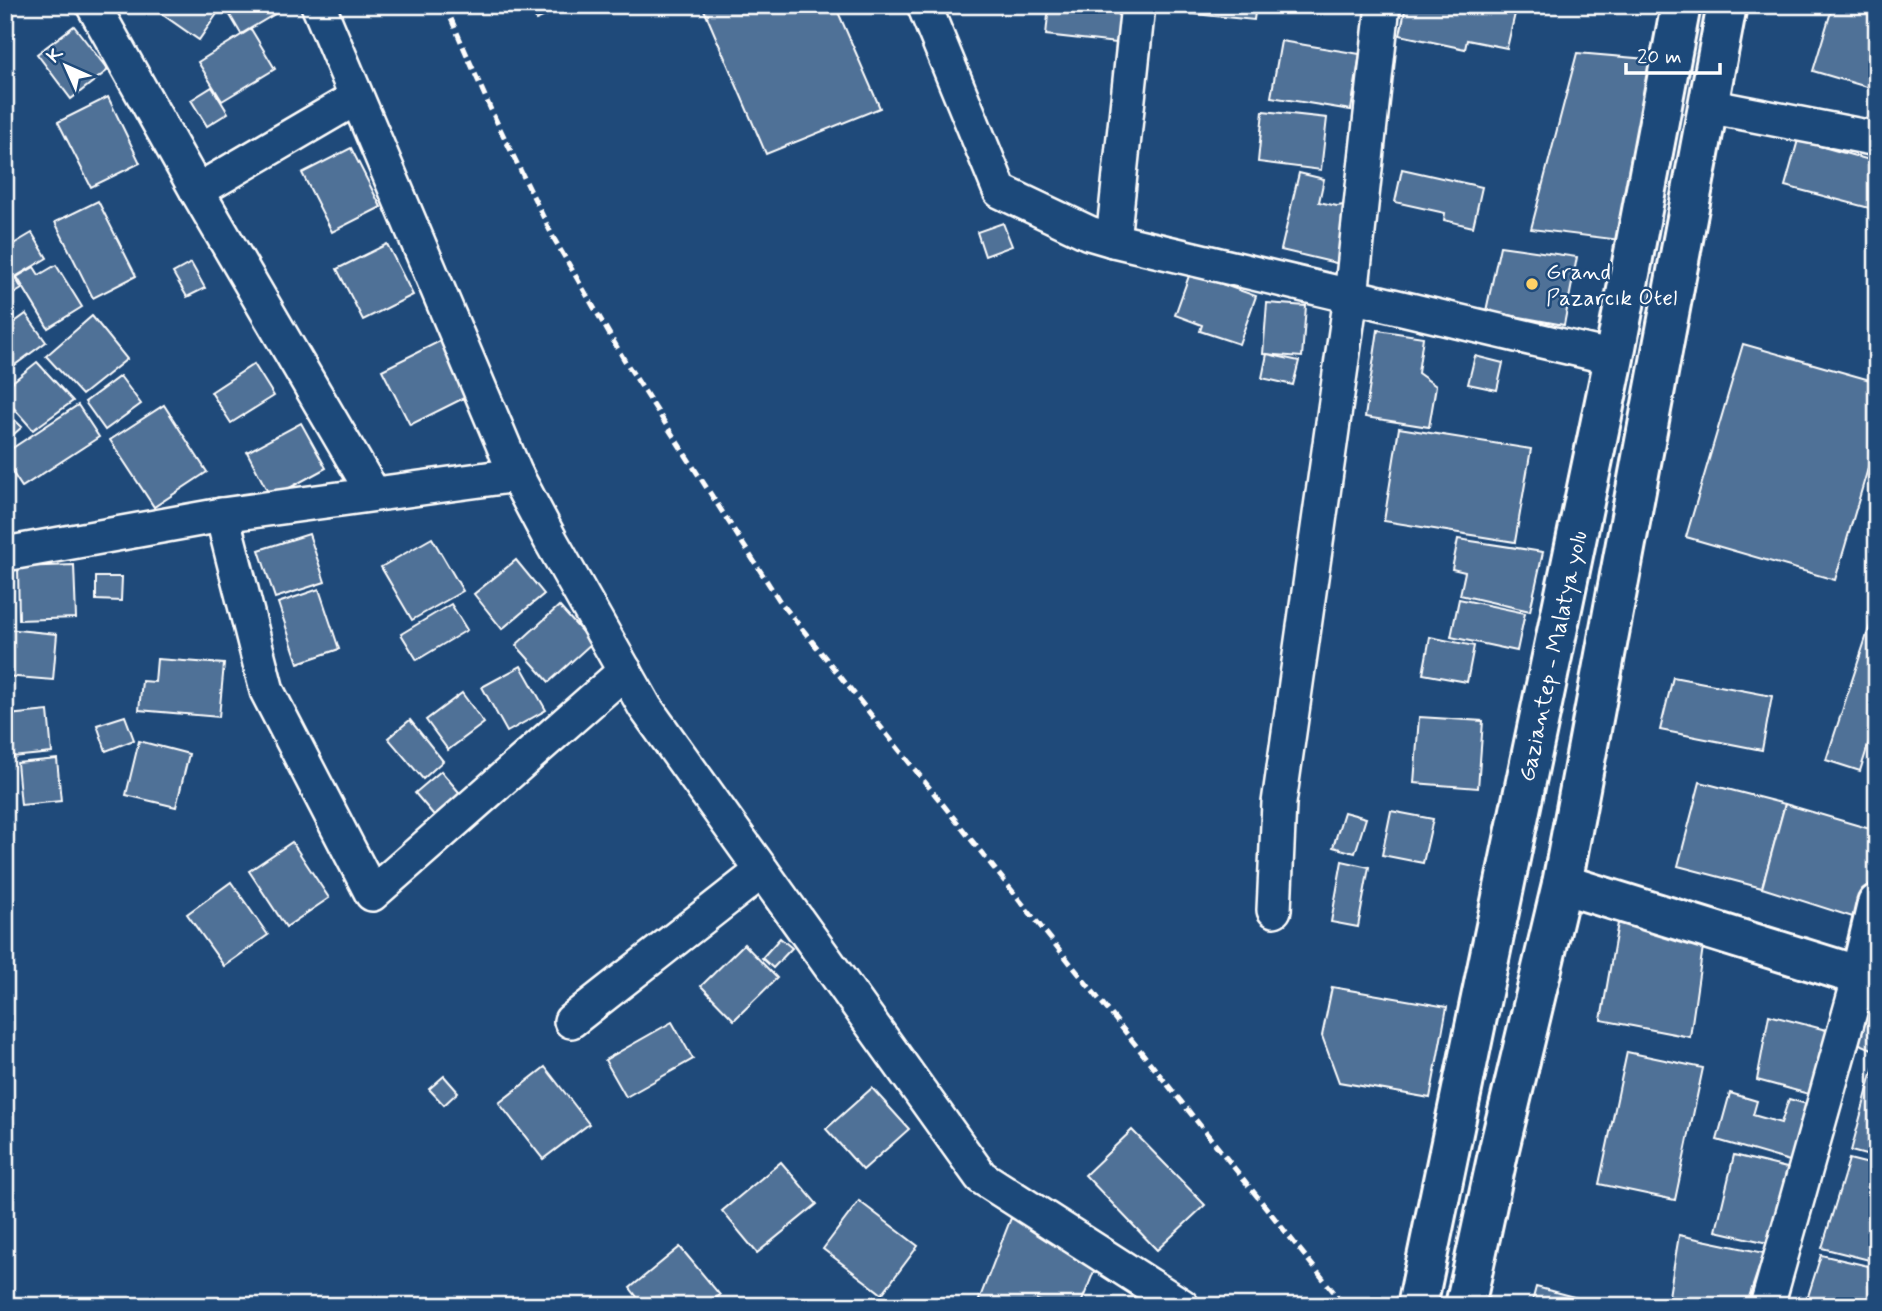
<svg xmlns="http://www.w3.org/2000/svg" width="1882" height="1311" font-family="Mynerve,sans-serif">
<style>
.building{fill:#507197;stroke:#fff;stroke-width:2}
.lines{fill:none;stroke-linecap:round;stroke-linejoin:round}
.street-casing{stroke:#fff;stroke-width:38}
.secondary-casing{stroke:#fff;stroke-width:44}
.highway-casing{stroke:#fff;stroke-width:44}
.street{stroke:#1f4a7a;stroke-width:33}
.secondary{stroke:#1f4a7a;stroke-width:38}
.highway{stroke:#1f4a7a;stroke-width:38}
.rail{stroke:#fff;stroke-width:5;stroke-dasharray:10 5;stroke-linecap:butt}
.poi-dot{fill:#ffd166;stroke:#1f4a7a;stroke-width:2.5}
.labels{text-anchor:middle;stroke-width:5;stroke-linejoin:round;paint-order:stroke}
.poi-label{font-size:23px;fill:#fff;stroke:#1f4a7a;text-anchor:start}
.street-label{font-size:23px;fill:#fff;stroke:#1f4a7a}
</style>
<rect width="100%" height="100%" fill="#1f4a7a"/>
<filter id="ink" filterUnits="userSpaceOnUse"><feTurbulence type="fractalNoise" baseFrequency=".0143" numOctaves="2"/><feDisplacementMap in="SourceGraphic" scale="14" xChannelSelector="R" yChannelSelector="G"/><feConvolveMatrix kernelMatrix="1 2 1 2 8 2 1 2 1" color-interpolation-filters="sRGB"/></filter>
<g filter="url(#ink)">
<g class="building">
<polygon points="160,5 223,5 199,40 156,10"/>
<polygon points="224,5 290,5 241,34"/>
<polygon points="530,5 571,5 536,20"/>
<polygon points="702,5 835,5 880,108 766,154"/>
<polygon points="1049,5 1129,5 1125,44 1046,35"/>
<polygon points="1186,5 1256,5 1254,20 1185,13"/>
<polygon points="1406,5 1517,5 1507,48 1467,40 1465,49 1400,35"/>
<polygon points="1833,5 1877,5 1877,90 1813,71"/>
<polygon points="74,26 108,70 71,99 37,54"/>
<polygon points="251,29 275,69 222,101 198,62"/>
<polygon points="1281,41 1360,54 1351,110 1271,97"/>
<polygon points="1577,53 1670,61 1620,240 1531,229"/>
<polygon points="212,87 228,113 207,126 191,100"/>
<polygon points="108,97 140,163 91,187 58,122"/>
<polygon points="1263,111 1327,118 1321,170 1258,162"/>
<polygon points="1798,140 1877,162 1877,210 1785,186"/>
<polygon points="351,148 381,207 332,232 302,173"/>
<polygon points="1402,169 1482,187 1473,227 1444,220 1445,213 1395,202"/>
<polygon points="1299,173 1324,179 1319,202 1337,206 1344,205 1340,264 1281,250"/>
<polygon points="98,201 136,276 93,298 55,222"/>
<polygon points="1003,223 1012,246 985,256 977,232"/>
<polygon points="32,233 47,258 15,277 22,289 5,299 5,249"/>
<polygon points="387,244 413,295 363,320 337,269"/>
<polygon points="1500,246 1577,257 1564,325 1486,311"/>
<polygon points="191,263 205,288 187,297 173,273"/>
<polygon points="56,265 82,307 48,328 17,277 34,267 39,275"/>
<polygon points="1190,273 1256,296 1239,344 1200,331 1202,325 1175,315"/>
<polygon points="1267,303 1306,306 1302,357 1263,354"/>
<polygon points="26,314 46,342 8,370 5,366 5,329"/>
<polygon points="92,316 127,359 82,395 46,356"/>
<polygon points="1378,330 1423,337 1418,373 1436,386 1429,427 1365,417"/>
<polygon points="448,337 476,392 410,425 382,370"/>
<polygon points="1743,344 1877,382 1877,438 1835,580 1686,537"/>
<polygon points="1267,354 1299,361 1293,385 1262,378"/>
<polygon points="1475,356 1503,363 1497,390 1468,384"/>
<polygon points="37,362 73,401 33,430 5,398 5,388"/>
<polygon points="254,364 274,396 231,423 211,392"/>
<polygon points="120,376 141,404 105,430 85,402"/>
<polygon points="78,405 99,437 22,487 5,461 5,453"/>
<polygon points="164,405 207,472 154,507 110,440"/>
<polygon points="5,411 22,427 5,442"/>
<polygon points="301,423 326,468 271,498 247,452"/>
<polygon points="1399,428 1531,449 1515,542 1384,521"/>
<polygon points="309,534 325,582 275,598 259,550"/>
<polygon points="432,538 463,591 412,620 381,567"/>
<polygon points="1458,539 1543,552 1530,611 1460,595 1465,572 1452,569"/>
<polygon points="516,560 544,594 502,629 474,594"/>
<polygon points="74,565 76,618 19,620 18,567"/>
<polygon points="96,577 122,577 121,601 96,600"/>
<polygon points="319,589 339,649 298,663 278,603"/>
<polygon points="1459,599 1525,613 1517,651 1451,637"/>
<polygon points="451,604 467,630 417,660 401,634"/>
<polygon points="1877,604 1877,717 1860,771 1826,760"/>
<polygon points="559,606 592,643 549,682 516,645"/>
<polygon points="6,629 57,634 53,680 5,676"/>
<polygon points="1430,637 1474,646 1467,682 1423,674"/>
<polygon points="157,659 224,664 219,717 139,710 142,681 155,682"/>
<polygon points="521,666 546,710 507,732 482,687"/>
<polygon points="1673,677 1772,696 1762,750 1660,730"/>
<polygon points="462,693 484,723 448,750 426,720"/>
<polygon points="48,711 52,753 12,757 8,715"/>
<polygon points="125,716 134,740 106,751 97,725"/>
<polygon points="1419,717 1483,721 1478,788 1414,783"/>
<polygon points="410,720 443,761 423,779 388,738"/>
<polygon points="139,741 189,754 176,807 126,795"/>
<polygon points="57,759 61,801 21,805 17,763"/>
<polygon points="441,771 464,798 438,820 415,793"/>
<polygon points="1700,782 1785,804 1762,888 1678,866"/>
<polygon points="1785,804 1877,831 1877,858 1862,920 1762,888"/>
<polygon points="1391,811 1433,819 1423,863 1382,855"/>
<polygon points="1344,812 1366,818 1355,853 1333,847"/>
<polygon points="292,842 329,898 286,927 249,871"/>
<polygon points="1342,861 1369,867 1358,927 1331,922"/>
<polygon points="231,882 268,935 224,966 187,914"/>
<polygon points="1618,923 1705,933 1690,1037 1601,1020"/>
<polygon points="780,938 792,948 773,968 762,958"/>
<polygon points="744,944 777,978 734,1020 701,986"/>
<polygon points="1332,987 1447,1007 1430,1098 1339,1082 1322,1036"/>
<polygon points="1871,989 1877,990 1877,1051 1855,1042"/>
<polygon points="1769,1015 1830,1031 1816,1096 1757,1080"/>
<polygon points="672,1022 693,1059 626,1097 605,1060"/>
<polygon points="1627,1052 1703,1068 1675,1200 1599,1184"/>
<polygon points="1877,1055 1877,1158 1851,1151"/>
<polygon points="545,1067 589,1124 543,1159 499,1103"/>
<polygon points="444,1076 458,1092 444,1105 429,1089"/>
<polygon points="872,1088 909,1129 863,1170 826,1129"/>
<polygon points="1730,1093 1757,1101 1753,1115 1781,1123 1789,1099 1810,1105 1793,1162 1717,1140"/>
<polygon points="1132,1130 1205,1205 1157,1250 1085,1175"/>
<polygon points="1734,1155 1799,1171 1781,1246 1716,1231"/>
<polygon points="1849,1159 1877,1166 1877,1262 1822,1248"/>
<polygon points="781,1162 817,1204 757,1253 722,1211"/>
<polygon points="859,1201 918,1246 882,1294 823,1249"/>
<polygon points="1011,1218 1084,1246 1079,1260 1096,1266 1080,1306 1054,1306 1037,1300 1035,1306 994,1306 979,1300"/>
<polygon points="1679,1235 1764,1253 1746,1306 1703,1306 1669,1296"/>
<polygon points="680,1247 720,1295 706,1306 644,1306 630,1288"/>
<polygon points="1821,1255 1877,1268 1877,1306 1805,1306"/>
<polygon points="1536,1287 1608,1306 1531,1306"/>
</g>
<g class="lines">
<g class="street-casing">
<g id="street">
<polyline points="93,5 197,191 373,493"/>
<polyline points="318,5 516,475"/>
<polyline points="924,5 1000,191 1089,233 1113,240 1614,358"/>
<polyline points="1708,106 1877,139"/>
<polyline points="197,191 356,98"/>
<polyline points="1113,240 1138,5"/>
<polyline points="222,515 267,691 372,894 625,671"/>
<polyline points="5,554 222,515 516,475 551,541 645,707 981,1177 1182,1306"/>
<polyline points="1274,910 1279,803 1351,296 1383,5"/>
<polyline points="571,1021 762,871"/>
<polyline points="1767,1306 1860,976"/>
</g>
</g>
<g class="secondary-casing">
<g id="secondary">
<polyline points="1562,884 1860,976 1877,980"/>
<polyline points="1860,976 1877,904"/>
</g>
</g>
<g class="highway-casing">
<g id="highway">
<polyline points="1417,1306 1614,358 1681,5"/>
<polyline points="1465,1306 1499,1149 1562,884 1727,5"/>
</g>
</g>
<use href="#street" class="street"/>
<use href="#secondary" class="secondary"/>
<use href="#highway" class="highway"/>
<polyline class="rail" points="445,5 491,110 553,237 625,361 779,600 1345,1306"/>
</g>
</g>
<circle class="poi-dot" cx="1532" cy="284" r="7"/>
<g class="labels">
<g class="poi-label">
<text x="1546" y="279">Grand<tspan x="1546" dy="26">Pazarcık Otel</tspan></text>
</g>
<g class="street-label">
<text transform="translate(1552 656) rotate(-78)" y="8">Gaziantep - Malatya yolu</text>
</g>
</g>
<rect width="1882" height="1311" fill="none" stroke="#1f4a7a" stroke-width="28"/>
<rect x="14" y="14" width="1854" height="1283" fill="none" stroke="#fff" stroke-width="2.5" filter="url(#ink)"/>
<g transform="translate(66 66) rotate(315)" stroke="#1f4a7a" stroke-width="5" paint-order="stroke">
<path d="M0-5L12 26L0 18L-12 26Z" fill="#ffffff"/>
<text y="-10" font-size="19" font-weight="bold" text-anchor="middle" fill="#ffffff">K</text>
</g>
<path d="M1626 63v10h94v-10" fill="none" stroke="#ffffff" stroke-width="3.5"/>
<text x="1637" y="63" font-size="21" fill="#ffffff" stroke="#1f4a7a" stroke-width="5" paint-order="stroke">20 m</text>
</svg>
